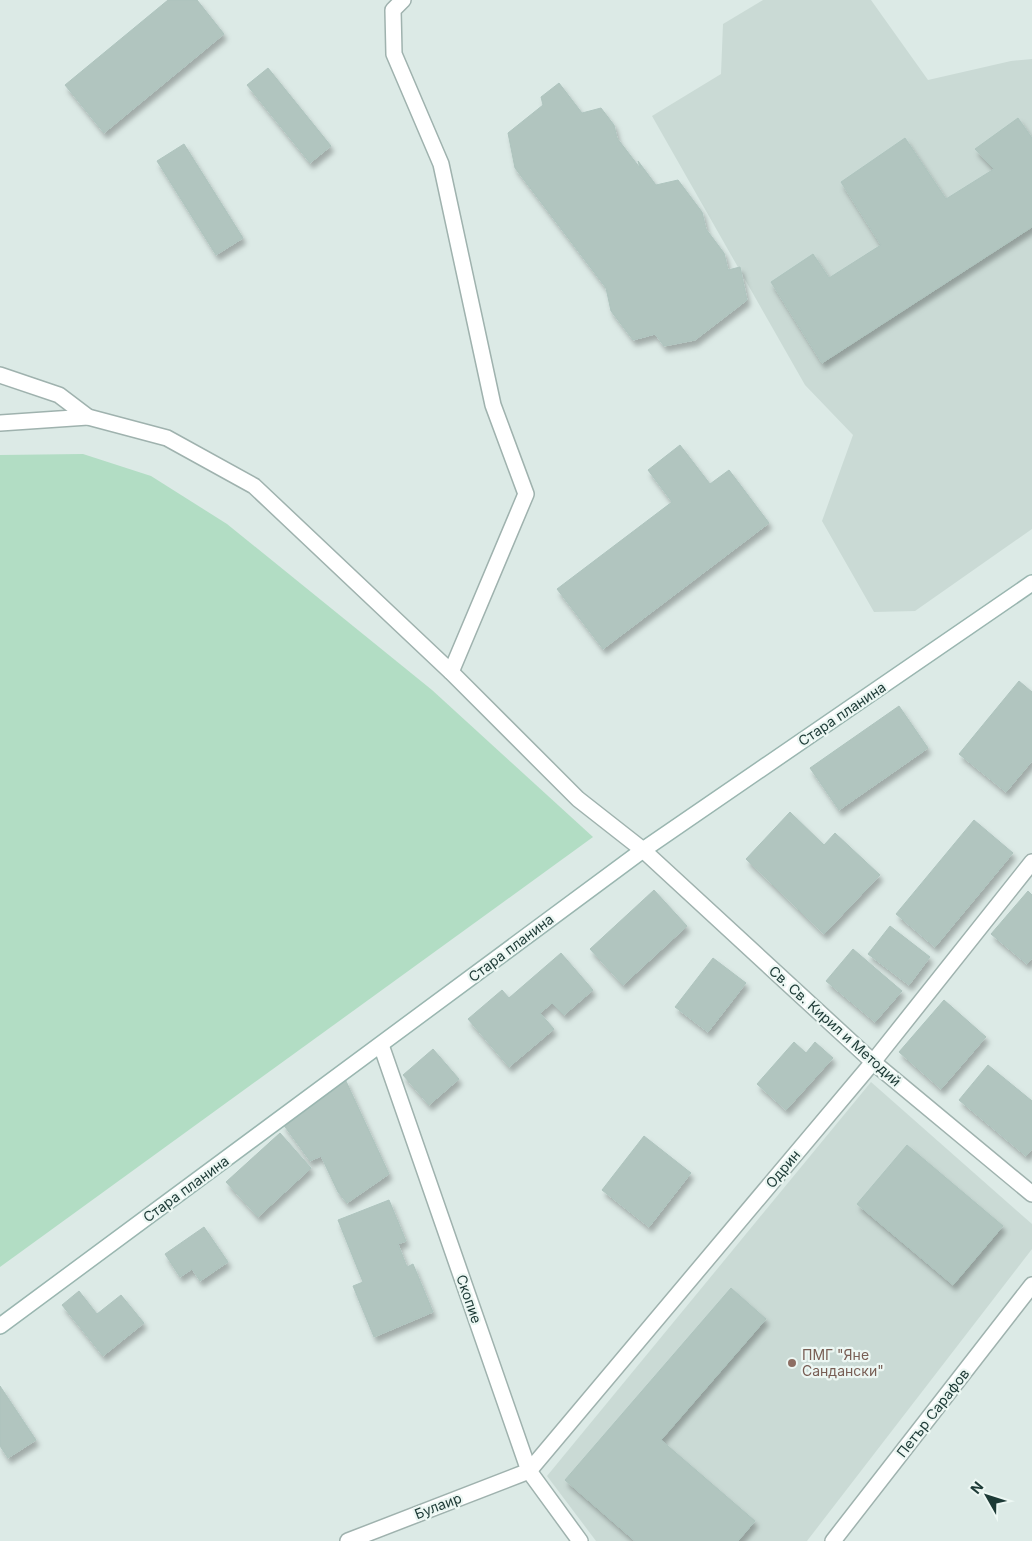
<svg xmlns="http://www.w3.org/2000/svg" width="1032" height="1541" font-family="Inter,sans-serif">
<style>
.built{fill:#cadad5}
.green{fill:#b2ddc4}
.building{fill:#b1c5bf;stroke:#aec4be;filter:url(#shadow)}
.lines{fill:none;stroke-linecap:round;stroke-linejoin:round}
.street-casing{stroke:#9fb2ae;stroke-width:18}
.secondary-casing{stroke:#9ab6b0;stroke-width:18}
.street{stroke:#fff;stroke-width:15}
.secondary{stroke:#fff;stroke-width:15}
.education-dot{fill:#8d6e63;stroke:#ecf7f3;stroke-width:2}
.labels{text-anchor:middle;stroke-width:4.5;stroke-linejoin:round;paint-order:stroke}
.street-label{font-size:14px;fill:#1d3a36;stroke:#ecf7f3}
.education-label{font-size:14px;fill:#785e54;stroke:#ecf7f3;text-anchor:start}
</style>
<defs>
<filter id="shadow"><feDropShadow dx="3" dy="5.5" stdDeviation="2.5" flood-color="#0004"/></filter>
</defs>
<rect width="100%" height="100%" fill="#dceae6"/>
<g class="built">
<polygon points="763,0 871,0 928,80 1011,61 1032,59 1032,529 915,611 874,612 822,521 853,435 805,385 652,116 721,74 723,24"/>
<polygon points="871,1082 1032,1224 1032,1249 807,1541 596,1541 547,1476"/>
</g>
<polygon class="green" points="83,454 151,476 227,524 432,690 593,837 0,1267 0,455"/>
<g class="building">
<polygon points="168,0 197,0 224,34 104,133 65,85"/>
<polygon points="268,68 331,146 310,163 247,85"/>
<polygon points="559,83 582,113 601,108 614,125 617,138 640,168 638,161 656,185 678,180 702,212 706,229 724,253 728,270 740,267 747,300 695,340 664,346 655,334 633,340 611,311 606,288 515,168 508,133 543,105 541,97"/>
<polygon points="1018,118 1032,138 1032,227 822,363 771,282 813,254 829,278 881,245 841,182 905,138 946,199 994,169 975,149"/>
<polygon points="184,144 243,238 216,255 157,161"/>
<polygon points="680,445 710,484 729,470 769,523 603,649 557,589 672,502 648,470"/>
<polygon points="1019,681 1032,692 1032,761 1006,792 959,754"/>
<polygon points="899,706 928,748 839,810 810,768"/>
<polygon points="790,812 824,845 835,833 880,875 824,934 746,859"/>
<polygon points="974,820 1013,853 935,947 896,914"/>
<polygon points="654,890 687,926 623,985 590,949"/>
<polygon points="1028,891 1032,895 1032,958 1027,964 991,934"/>
<polygon points="890,926 930,957 909,985 868,954"/>
<polygon points="853,949 902,991 875,1022 826,981"/>
<polygon points="561,953 593,990 564,1015 552,1003 540,1013 554,1029 509,1067 468,1019 502,990 509,998"/>
<polygon points="713,958 746,983 708,1032 675,1007"/>
<polygon points="944,1000 986,1037 941,1089 899,1052"/>
<polygon points="794,1042 806,1053 815,1042 833,1058 786,1110 757,1084"/>
<polygon points="433,1049 459,1079 429,1105 403,1075"/>
<polygon points="988,1065 1032,1101 1032,1149 1026,1156 959,1100"/>
<polygon points="345,1079 389,1174 347,1203 338,1192 321,1156 310,1161 283,1124"/>
<polygon points="280,1133 311,1168 258,1217 226,1182"/>
<polygon points="644,1136 691,1173 649,1227 602,1190"/>
<polygon points="907,1145 1003,1226 953,1285 857,1204"/>
<polygon points="389,1200 406,1241 398,1244 407,1267 413,1264 433,1312 374,1337 353,1286 363,1282 338,1220"/>
<polygon points="204,1227 228,1262 200,1281 192,1269 180,1277 165,1254"/>
<polygon points="731,1288 766,1319 661,1440 755,1521 738,1541 635,1541 565,1480"/>
<polygon points="79,1291 97,1314 121,1295 144,1323 103,1356 62,1305"/>
<polygon points="0,1386 36,1440 8,1458 0,1446"/>
</g>
<g class="lines">
<g class="street-casing">
<g id="street">
<polyline points="403,0 393,10 394,54 441,164 493,405 526,494 451,672"/>
<polyline points="0,375 59,395 88,417 167,438 254,486 451,672 578,799 643,850 873,1062 1032,1194"/>
<polyline points="0,423 88,417"/>
<polyline points="381,1045 529,1471 580,1541"/>
<polyline points="348,1541 529,1471 873,1062 1032,862"/>
<polyline points="833,1541 1032,1285"/>
</g>
</g>
<g class="secondary-casing">
<polyline id="secondary" points="0,1326 643,850 1032,583"/>
</g>
<use href="#street" class="street"/>
<use href="#secondary" class="secondary"/>
</g>
<circle class="education-dot" cx="792" cy="1363" r="5"/>
<g class="labels">
<g class="street-label">
<text transform="translate(842 714) rotate(-34)" y="5">Стара планина</text>
<text transform="translate(511 948) rotate(-37)" y="5">Стара планина</text>
<text transform="translate(835 1026) rotate(42)" y="5">Св. Св. Кирил и Методий</text>
<text transform="translate(783 1169) rotate(-50)" y="5">Одрин</text>
<text transform="translate(186 1189) rotate(-36)" y="5">Стара планина</text>
<text transform="translate(469 1299) rotate(71)" y="5">Скопие</text>
<text transform="translate(933 1413) rotate(-52)" y="5">Петър Сарафов</text>
<text transform="translate(438 1506) rotate(-21)" y="5">Булаир</text>
</g>
<g class="education-label">
<text x="802" y="1360">ПМГ "Яне<tspan x="802" dy="16">Сандански"</tspan></text>
</g>
</g>
<g transform="translate(987 1496) rotate(309)" stroke="#ecf7f3" stroke-width="4" paint-order="stroke">
<path d="M0-4L9 19L0 12L-9 19Z" fill="#1d3a36"/>
<text y="-8" font-size="14" font-weight="bold" text-anchor="middle" fill="#1d3a36">N</text>
</g>
</svg>
